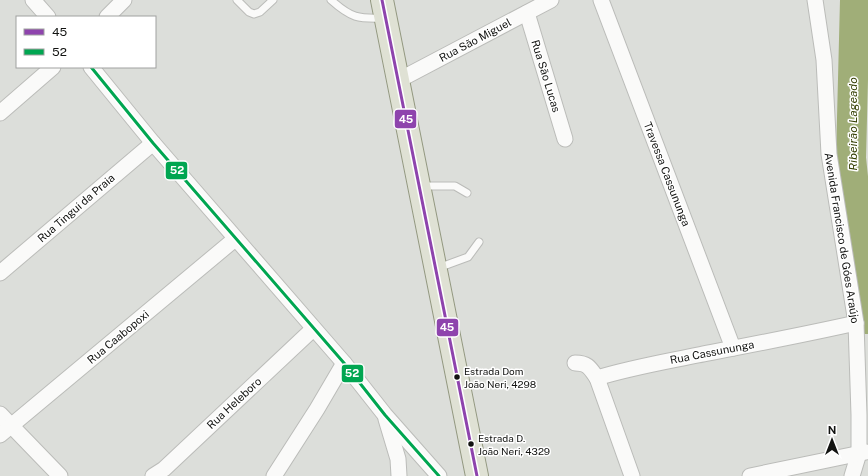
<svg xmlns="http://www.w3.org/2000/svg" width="868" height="476" font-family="'Public Sans',sans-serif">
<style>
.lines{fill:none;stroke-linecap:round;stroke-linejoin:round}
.river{stroke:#a0ae78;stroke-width:30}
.service-casing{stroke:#bbbcb9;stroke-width:9}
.minor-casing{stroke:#bbbcb9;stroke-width:17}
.primary-casing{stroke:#939880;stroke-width:24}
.service{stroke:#fafaf9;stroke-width:7}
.minor{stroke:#fafaf9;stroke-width:15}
.primary{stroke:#dfe1d4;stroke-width:22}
.bus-1-casing{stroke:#fff;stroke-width:6}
.bus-2-casing{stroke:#fff;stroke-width:6}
.bus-1{stroke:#8e44ad;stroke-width:3}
.bus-2{stroke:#00a651;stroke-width:3}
.bus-dot{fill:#121311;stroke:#fff;stroke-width:1.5}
.labels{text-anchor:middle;stroke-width:3;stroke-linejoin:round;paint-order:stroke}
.bus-label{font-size:10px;fill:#121311;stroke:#fff;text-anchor:start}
.street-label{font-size:11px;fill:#121311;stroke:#fff}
.water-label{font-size:12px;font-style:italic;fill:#333e02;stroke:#fff}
.line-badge{stroke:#fff;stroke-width:1.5}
.badge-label{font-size:11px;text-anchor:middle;font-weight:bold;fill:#fff}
</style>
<rect width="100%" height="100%" fill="#dcdeda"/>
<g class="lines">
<polyline class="river" points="855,0 851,158 868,319"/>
<g class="service-casing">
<g id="service">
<polyline points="237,0 249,12 254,14 260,12 273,0"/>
<path d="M331 0C351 18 358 19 384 18"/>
<polyline points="421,186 455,186 467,193"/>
<polyline points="438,268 468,257 479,242"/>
</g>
</g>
<g class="minor-casing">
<g id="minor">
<polyline points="33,0 48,17"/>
<polyline points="601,0 733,348"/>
<polyline points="815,0 824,60 829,154 856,323 859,415 859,453 852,476"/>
<polyline points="527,13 565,139"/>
<polyline points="107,17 124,0"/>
<polyline points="91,67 153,143 344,363 385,415 439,476"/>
<polyline points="399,80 551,0"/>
<polyline points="0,113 53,67"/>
<polyline points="0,273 153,143"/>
<path d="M575 363C588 363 590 368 597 378 629 368 664 362 698 355 750 345 803 335 856 323"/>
<polyline points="597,378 632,476"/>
<polyline points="0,414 60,476"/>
<polyline points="386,419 398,459 399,476"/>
<polyline points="0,435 235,239"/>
<polyline points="153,476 164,469 313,329"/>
<polyline points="274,476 317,409 344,363"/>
<polyline points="750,476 866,452"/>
</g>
</g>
<g class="primary-casing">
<polyline id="primary" points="382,0 477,476"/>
</g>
<use href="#service" class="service"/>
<use href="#minor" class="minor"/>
<use href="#primary" class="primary"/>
<g class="bus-1-casing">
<polyline id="bus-1" points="382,0 477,476"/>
</g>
<g class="bus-2-casing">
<polyline id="bus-2" points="91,67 153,143 344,363 385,415 439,476"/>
</g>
<use href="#bus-1" class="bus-1"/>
<use href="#bus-2" class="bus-2"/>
</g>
<g class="bus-dot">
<circle cx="457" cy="377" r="3.5"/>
<circle cx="471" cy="444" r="3.5"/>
</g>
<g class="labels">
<g class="bus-label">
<text x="464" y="375">Estrada Dom<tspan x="464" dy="13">João Neri, 4298</tspan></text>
<text x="478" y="442">Estrada D.<tspan x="478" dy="13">João Neri, 4329</tspan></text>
</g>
<g class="street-label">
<text transform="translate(475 40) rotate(-28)" y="4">Rua São Miguel</text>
<text transform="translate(546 76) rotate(73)" y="4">Rua São Lucas</text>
<text transform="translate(667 174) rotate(69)" y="4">Travessa Cassununga</text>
<text transform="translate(76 208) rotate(-41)" y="4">Rua Tingui da Praia</text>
<text transform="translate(842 238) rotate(81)" y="4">Avenida Francisco de Góes Araújo</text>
<text transform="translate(118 337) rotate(-40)" y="4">Rua Caabopoxi</text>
<text transform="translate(712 352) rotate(-11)" y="4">Rua Cassununga</text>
<text transform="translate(234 403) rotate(-43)" y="4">Rua Heleboro</text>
</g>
<g class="water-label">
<text transform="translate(853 124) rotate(-90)" y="4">Ribeirão Lageado</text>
</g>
</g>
<g class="line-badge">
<rect x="394" y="109" width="23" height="20" rx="4" fill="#8e44ad"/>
<rect x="165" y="161" width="23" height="19" rx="4" fill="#00a651"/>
<rect x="436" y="318" width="23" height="19" rx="4" fill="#8e44ad"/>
<rect x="341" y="364" width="23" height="19" rx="4" fill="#00a651"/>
</g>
<g class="badge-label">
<text x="406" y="123">45</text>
<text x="177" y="174">52</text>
<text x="447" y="331">45</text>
<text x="352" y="377">52</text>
</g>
<rect x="16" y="16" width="140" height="52" fill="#ffffff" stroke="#a0a1a0"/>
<rect x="24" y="29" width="20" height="6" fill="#8e44ad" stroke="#a0a1a0"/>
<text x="52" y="36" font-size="12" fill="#121311">45</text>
<rect x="24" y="49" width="20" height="6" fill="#00a651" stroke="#a0a1a0"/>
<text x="52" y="56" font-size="12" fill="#121311">52</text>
<g transform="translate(832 440)" stroke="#ffffff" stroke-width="3" paint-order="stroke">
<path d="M0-3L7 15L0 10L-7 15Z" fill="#121311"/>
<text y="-6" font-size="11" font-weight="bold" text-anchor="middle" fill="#121311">N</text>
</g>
</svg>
